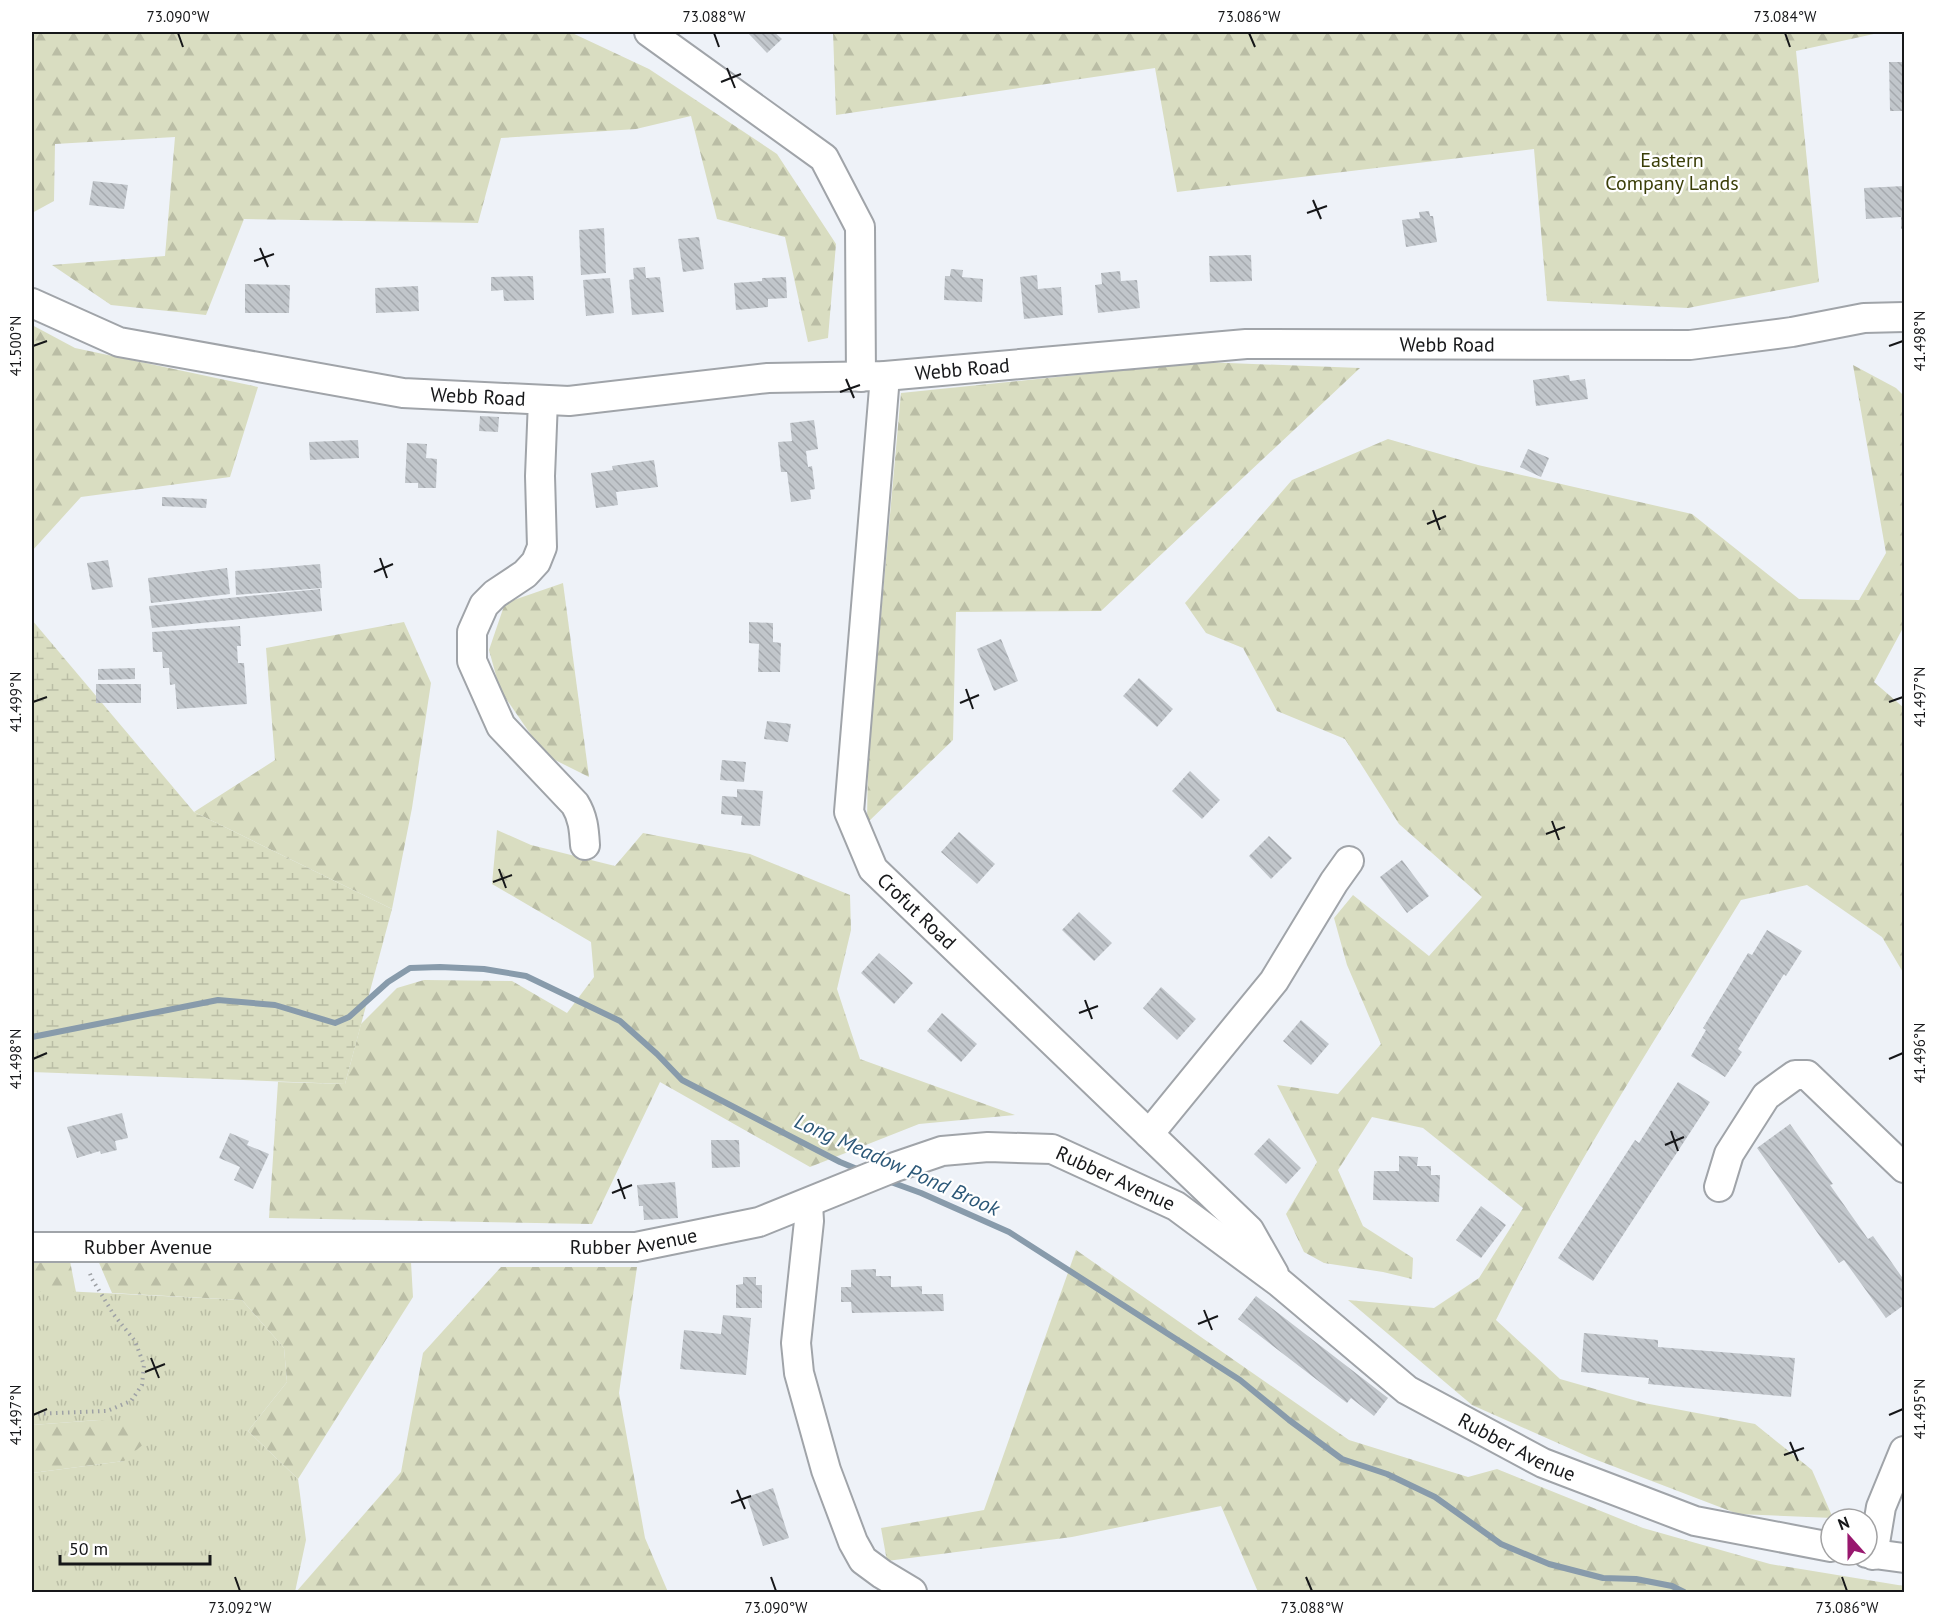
<svg xmlns="http://www.w3.org/2000/svg" width="1936" height="1624" font-family="'PT Sans',sans-serif">
<style>
.grass{fill:url(#grass-tufts)}
.forest{fill:url(#forest-firs)}
.wetland{fill:url(#wetland-marsh)}
.lines{fill:none;stroke-linecap:round;stroke-linejoin:round}
.stream{stroke:#889bab;stroke-width:6}
.building{fill:url(#building-back-hatch)}
.minor-casing{stroke:#a0a4a9;stroke-width:32}
.path{stroke:#9ea1a5;stroke-width:4;stroke-dasharray:1.5 4.5;stroke-linecap:butt}
.minor{stroke:#fff;stroke-width:28}
.ticks{fill:none;stroke:#161719;stroke-width:2}
.labels{text-anchor:middle;stroke-width:4.5;stroke-linejoin:round;paint-order:stroke}
.park-label{font-size:20px;fill:#3a3e08;stroke:#fff}
.street-label{font-size:20px;fill:#161719;stroke:#fff}
.water-label{font-size:21px;font-style:italic;fill:#2c5878;stroke:#fff}
.neatline{fill:none;stroke:#161719;stroke-width:2}
.ticks-label{font-size:15px;text-anchor:middle;fill:#161719}
</style>
<defs>
<pattern id="grass-tufts" width="24" height="20" patternUnits="userSpaceOnUse" patternTransform="scale(1.5)"><rect width="24" height="20" fill="#d9ddc1"/><path d="M3 7l-1-3M5 7V3M7 7l1-3M15 17l-1-3M17 17v-4M19 17l1-3" fill="none" stroke="#babda5"/></pattern>
<pattern id="forest-firs" width="22" height="20" patternUnits="userSpaceOnUse" patternTransform="scale(1.5)"><rect width="22" height="20" fill="#d9ddc1"/><path d="M5 1l3.5 6h-7zM16 11l3.5 6h-7z" fill="#babda5"/></pattern>
<pattern id="wetland-marsh" width="20" height="14" patternUnits="userSpaceOnUse" patternTransform="scale(1.5)"><rect width="20" height="14" fill="#d9ddc1"/><path d="M1 5h8M5 5V1M11 12h8M15 12V8" fill="none" stroke="#babda5"/></pattern>
<pattern id="building-back-hatch" width="6" height="6" patternUnits="userSpaceOnUse" patternTransform="scale(1.5)"><rect width="6" height="6" fill="#c1c6cb"/><path d="M-1 5l2 2M0 0l6 6M5-1l2 2" fill="none" stroke="#a5a9ae"/></pattern>
</defs>
<rect width="100%" height="100%" fill="#eef2f8"/>
<polygon class="grass" points="63,1291 242,1300 284,1348 287,1382 248,1431 298,1479 306,1540 295,1592 32,1592 32,1473 124,1461 99,1420 32,1425 32,1292"/>
<g class="forest">
<polygon points="32,32 570,32 649,69 777,154 836,244 828,338 808,342 785,237 717,219 691,116 636,129 501,138 478,223 244,219 206,315 111,305 52,265 165,256 175,137 55,144 54,201 32,213"/>
<polygon points="833,32 1883,32 1796,51 1819,282 1688,308 1547,301 1534,149 1177,192 1155,68 836,115"/>
<polygon points="32,325 75,348 258,387 230,477 81,497 32,551"/>
<polygon points="1203,362 1360,368 1101,611 956,612 953,740 867,823 868,759 901,393"/>
<path d="M1853 365 1896 388 1904 396V626L1874 682 1904 708V974L1882 937 1807 885 1741 900C1656 1038 1568 1174 1496 1320L1560 1379 1644 1403 1755 1424 1812 1470 1833 1518 1738 1514 1589 1457 1472 1405 1348 1300 1434 1308 1479 1278 1523 1208 1423 1128 1372 1117 1338 1170 1363 1226 1413 1258 1412 1279 1383 1272 1324 1263 1304 1252 1286 1214 1317 1162 1277 1085 1338 1094 1381 1044 1347 965 1334 918 1353 895 1429 956 1482 897 1399 824 1345 739 1277 711 1243 648 1206 633 1185 603 1292 480 1388 439 1478 465 1692 514 1799 599 1859 600 1886 553Z"/>
<polygon points="563,583 589,777 545,755 500,690 489,650 505,603"/>
<polygon points="404,622 431,683 412,808 392,909 194,812 275,760 266,648"/>
<polygon points="497,830 531,845 615,866 643,833 750,854 850,895 851,930 837,989 860,1059 1015,1115 919,1124 810,1167 660,1082 592,1224 269,1218 278,1082 345,1084 361,1024 397,988 424,980 512,981 567,1013 594,977 591,942 492,884"/>
<polygon points="1076,1250 1349,1440 1468,1477 1497,1469 1643,1528 1770,1564 1904,1586 1904,1592 1258,1592 1221,1506 1072,1537 887,1561 881,1528 984,1510"/>
<polygon points="97,1258 411,1262 413,1297 298,1479 248,1431 287,1382 284,1348 242,1300 112,1293"/>
<polygon points="32,1260 70,1261 76,1292 32,1292"/>
<polygon points="501,1267 637,1267 619,1393 645,1538 668,1592 296,1592 401,1472 423,1353"/>
<polygon points="99,1420 139,1427 147,1441 124,1461 32,1473 32,1425"/>
</g>
<polygon class="wetland" points="32,620 194,812 392,909 345,1084 32,1072"/>
<g class="lines">
<g class="stream">
<polyline points="32,1037 218,1000 275,1005 335,1023 349,1017 388,982 410,968 440,967 484,969 526,976 620,1021 657,1054 682,1080 840,1162 862,1171"/>
<polyline points="888,1181 921,1193 1009,1232 1240,1380 1289,1420 1342,1459 1387,1474 1435,1497 1501,1544 1549,1564 1603,1578 1636,1579 1672,1586 1684,1592"/>
</g>
</g>
<g class="building">
<polygon points="747,32 774,32 782,39 767,53"/>
<polygon points="1889,62 1904,62 1904,111 1890,111"/>
<polygon points="93,181 128,185 124,209 89,205"/>
<polygon points="1904,186 1904,228 1901,229 1901,217 1866,219 1864,188"/>
<polygon points="1429,211 1430,216 1433,216 1437,242 1406,247 1402,220 1420,218 1419,212"/>
<polygon points="604,228 606,273 581,275 579,230"/>
<polygon points="699,237 704,269 683,272 678,239"/>
<polygon points="1251,255 1252,281 1210,282 1209,256"/>
<polygon points="645,267 646,278 660,277 664,312 632,315 629,280 634,279 633,268"/>
<polygon points="951,269 963,270 962,277 983,279 982,302 944,300 945,276 950,276"/>
<polygon points="1120,271 1121,281 1137,280 1140,308 1098,313 1095,285 1102,284 1101,273"/>
<polygon points="1037,275 1038,289 1061,287 1063,315 1024,319 1020,277"/>
<polygon points="533,276 534,300 504,301 503,290 491,291 491,277"/>
<polygon points="786,277 787,298 768,299 768,307 736,310 734,283 762,281 762,278"/>
<polygon points="610,278 614,313 586,316 583,280"/>
<polygon points="245,284 290,285 289,313 245,313"/>
<polygon points="418,286 419,311 376,313 375,288"/>
<polygon points="1569,375 1570,381 1585,379 1588,399 1536,406 1533,380"/>
<polygon points="480,416 499,417 498,432 479,431"/>
<polygon points="814,420 818,449 806,451 808,467 812,466 815,489 810,490 811,499 791,502 787,472 781,472 778,442 792,441 790,423"/>
<polygon points="358,440 359,458 310,460 309,442"/>
<polygon points="407,443 427,444 426,458 437,459 436,488 418,488 418,483 405,483"/>
<polygon points="1528,449 1549,458 1541,477 1520,467"/>
<polygon points="654,460 658,487 616,492 618,505 596,508 591,473 613,470 612,466"/>
<polygon points="162,497 207,499 206,508 162,506"/>
<polygon points="108,560 113,587 92,590 87,563"/>
<polygon points="320,564 322,588 236,595 235,571"/>
<polygon points="227,568 230,594 151,603 148,578"/>
<polygon points="320,589 322,611 152,628 149,606"/>
<polygon points="749,622 773,623 773,642 781,643 780,672 758,672 759,644 749,643"/>
<polygon points="240,626 241,646 237,646 238,663 244,663 247,704 177,709 175,684 170,685 169,668 163,668 162,652 153,652 152,632"/>
<polygon points="1001,639 1018,681 994,691 977,649"/>
<polygon points="135,668 135,679 98,680 98,669"/>
<polygon points="1139,678 1173,709 1157,727 1123,696"/>
<rect x="96" y="684" width="45" height="19"/>
<polygon points="767,721 791,724 788,742 764,739"/>
<polygon points="722,760 746,762 744,782 720,780"/>
<polygon points="1190,771 1220,800 1202,819 1172,791"/>
<polygon points="737,789 763,791 760,826 741,825 742,816 721,814 722,796 737,797"/>
<polygon points="959,832 995,864 977,884 941,852"/>
<polygon points="1269,836 1292,858 1271,879 1249,856"/>
<polygon points="1402,860 1429,896 1407,913 1380,877"/>
<polygon points="1079,912 1112,943 1094,961 1062,930"/>
<polygon points="1767,930 1802,951 1786,976 1784,974 1738,1049 1742,1052 1725,1077 1691,1056 1706,1030 1703,1028 1748,953 1752,955"/>
<polygon points="879,953 913,983 894,1004 861,973"/>
<polygon points="1161,987 1196,1019 1177,1040 1143,1008"/>
<polygon points="942,1013 977,1044 961,1062 927,1031"/>
<polygon points="1301,1020 1329,1044 1311,1065 1283,1041"/>
<polygon points="1678,1082 1710,1102 1593,1281 1558,1258 1635,1140 1639,1143"/>
<polygon points="122,1113 128,1138 115,1141 117,1150 101,1154 100,1151 77,1158 67,1127"/>
<polygon points="1790,1124 1833,1184 1830,1185 1868,1239 1873,1236 1904,1280 1904,1305 1886,1318 1844,1260 1839,1263 1757,1148"/>
<polygon points="230,1133 249,1141 247,1145 269,1154 253,1189 234,1180 240,1167 219,1158"/>
<polygon points="1269,1138 1301,1168 1286,1184 1254,1154"/>
<polygon points="711,1140 739,1140 740,1167 712,1168"/>
<polygon points="1399,1156 1418,1157 1417,1166 1431,1166 1431,1175 1440,1175 1439,1202 1373,1200 1374,1171 1399,1171"/>
<polygon points="675,1182 678,1218 644,1220 643,1206 639,1206 637,1185"/>
<polygon points="1481,1206 1506,1225 1481,1258 1456,1240"/>
<polygon points="876,1269 876,1276 891,1276 891,1287 922,1286 922,1294 943,1294 944,1311 852,1313 851,1302 841,1302 841,1287 851,1287 851,1270"/>
<polygon points="743,1277 756,1277 756,1285 762,1285 762,1308 736,1308 736,1285 743,1284"/>
<polygon points="1256,1296 1388,1398 1374,1416 1351,1398 1347,1403 1238,1319"/>
<polygon points="723,1315 751,1318 746,1375 680,1369 684,1330 721,1334"/>
<polygon points="1584,1333 1658,1340 1658,1347 1795,1358 1791,1397 1648,1384 1649,1378 1581,1372"/>
<polygon points="773,1488 789,1538 763,1546 747,1497"/>
</g>
<g class="lines">
<g class="minor-casing">
<g id="minor">
<polyline points="649,32 824,158 860,227 861,377"/>
<path id="s1" d="M32 303 119 342 403 393 569 401 768 378 885 376 1246 344 1690 345 1792 332 1864 318 1904 317"/>
<path id="s2" d="M885 376 849 812 873 869 1249 1230 1274 1274"/>
<path d="M543 400 540 476 542 547 536 562 525 574 495 594 484 605 472 632V661L501 726 575 804C583 817 584 829 585 845"/>
<polyline points="1149,1134 1274,981 1334,882 1349,861"/>
<polyline points="1719,1187 1729,1154 1766,1096 1795,1075 1807,1075 1904,1168"/>
<polyline points="808,1204 809,1221 796,1343 799,1373 826,1470 853,1542 863,1560 882,1574 912,1592"/>
<path id="s3" d="M32 1247H636L759 1222 895 1167 942 1151 988 1147 1052 1149 1176 1206 1280 1283 1407 1390 1543 1463 1695 1521 1831 1547"/>
<polyline points="1867,1553 1904,1558"/>
<polyline points="1873,1555 1881,1507 1904,1451"/>
</g>
</g>
<polyline class="path" points="32,1414 107,1411 131,1401 142,1385 144,1365 135,1341 114,1315 92,1279 89,1271"/>
<use href="#minor" class="minor"/>
</g>
<path class="ticks" d="M178 33 183 47M714 33 719 47M1249 33 1255 47M1785 33 1790 47M727 68 735 88M721 82 741 74M1313 200 1321 219M1307 213 1327 206M260 248 268 267M254 261 274 254M33 346 47 341M1889 346 1903 341M846 379 854 398M840 392 860 385M1433 510 1440 530M1427 524 1446 516M380 558 387 578M374 572 393 564M966 689 973 709M33 702 47 697M1889 702 1903 697M960 703 979 695M1552 821 1559 840M1546 834 1565 827M499 869 506 888M493 882 512 875M1085 1000 1092 1019M1079 1013 1098 1006M33 1059 47 1053M1889 1059 1903 1053M1671 1131 1678 1151M1665 1145 1684 1137M618 1179 625 1199M612 1193 632 1185M1204 1310 1212 1330M1198 1324 1218 1316M151 1358 159 1378M145 1372 165 1364M33 1415 47 1409M1889 1415 1903 1409M1790 1442 1798 1461M1784 1455 1804 1448M737 1490 745 1509M731 1503 751 1496M235 1577 240 1591M771 1577 776 1591M1306 1577 1312 1591M1842 1577 1847 1591"/>
<g class="labels">
<g class="park-label">
<text x="1672" y="167">Eastern<tspan x="1672" dy="23">Company Lands</tspan></text>
</g>
<g class="street-label">
<text dy="7" stroke="none"><textPath href="#s1" startOffset="1431">Webb Road</textPath></text>
<text dy="7" stroke="none"><textPath href="#s1" startOffset="945">Webb Road</textPath></text>
<text dy="7" stroke="none"><textPath href="#s1" startOffset="459">Webb Road</textPath></text>
<text dy="7" stroke="none"><textPath href="#s2" startOffset="560">Crofut Road</textPath></text>
<text dy="7" stroke="none"><textPath href="#s3" startOffset="1106">Rubber Avenue</textPath></text>
<text dy="7" stroke="none"><textPath href="#s3" startOffset="602">Rubber Avenue</textPath></text>
<text dy="7" stroke="none"><textPath href="#s3" startOffset="116">Rubber Avenue</textPath></text>
<text dy="7" stroke="none"><textPath href="#s3" startOffset="1592">Rubber Avenue</textPath></text>
</g>
<g class="water-label">
<text transform="translate(897 1165) rotate(24)" y="7">Long Meadow Pond Brook</text>
</g>
</g>
<rect width="1936" height="1624" fill="none" stroke="#ffffff" stroke-width="66"/>
<g transform="translate(1849 1537) rotate(339)"><circle r="28" fill="#ffffff" stroke="#a2a2a3" stroke-width="1.5"/>
<path d="M0-4.5L10 22L0 15L-10 22Z" fill="#98176e"/>
<text y="-9" font-size="16" font-weight="bold" text-anchor="middle" fill="#161719">N</text>
</g>
<path d="M60 1555v9h150v-9" fill="none" stroke="#161719" stroke-width="3"/>
<text x="69" y="1555" font-size="18" fill="#161719" stroke="#ffffff" stroke-width="4.5" paint-order="stroke">50 m</text>
<rect x="33" y="33" width="1870" height="1558" class="neatline"/>
<g class="ticks-label">
<text x="178" y="22">73.090°W</text>
<text x="714" y="22">73.088°W</text>
<text x="1249" y="22">73.086°W</text>
<text x="1785" y="22">73.084°W</text>
<text transform="translate(1920 341) rotate(-90)" y="5">41.498°N</text>
<text transform="translate(16 346) rotate(-90)" y="5">41.500°N</text>
<text transform="translate(1920 697) rotate(-90)" y="5">41.497°N</text>
<text transform="translate(16 702) rotate(-90)" y="5">41.499°N</text>
<text transform="translate(1920 1053) rotate(-90)" y="5">41.496°N</text>
<text transform="translate(16 1059) rotate(-90)" y="5">41.498°N</text>
<text transform="translate(1920 1409) rotate(-90)" y="5">41.495°N</text>
<text transform="translate(16 1415) rotate(-90)" y="5">41.497°N</text>
<text x="240" y="1613">73.092°W</text>
<text x="776" y="1613">73.090°W</text>
<text x="1312" y="1613">73.088°W</text>
<text x="1847" y="1613">73.086°W</text>
</g>
</svg>
